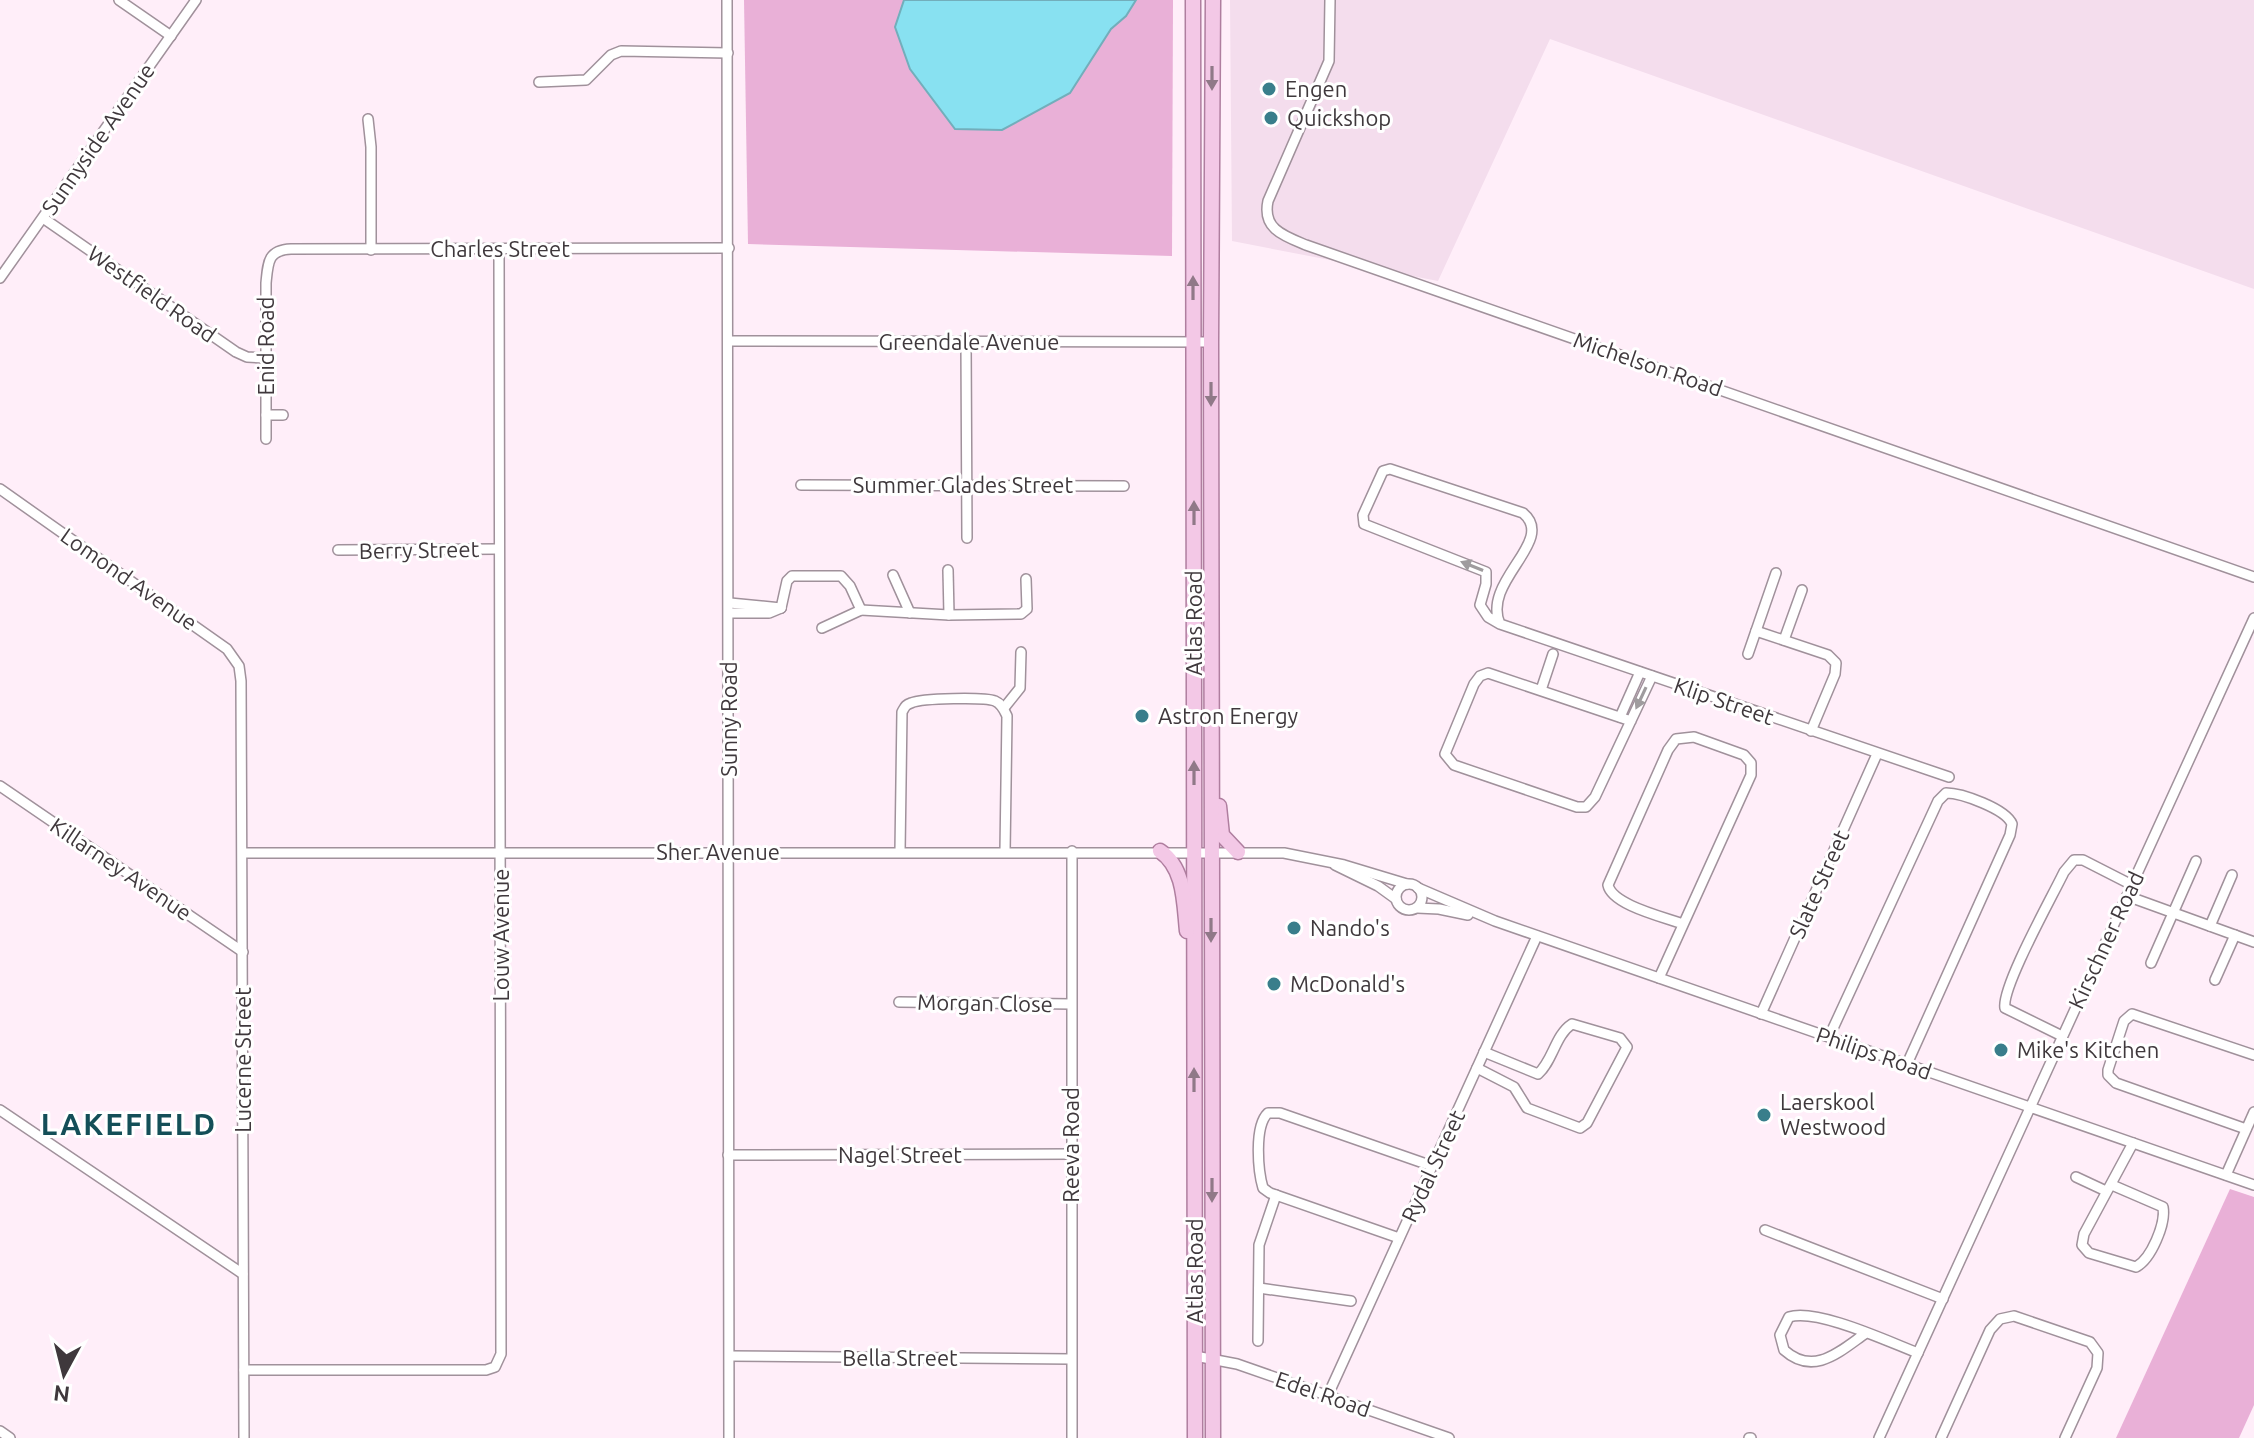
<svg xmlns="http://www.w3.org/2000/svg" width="2254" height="1438" font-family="Ubuntu,sans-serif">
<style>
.built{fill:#f4dded}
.green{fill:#e9b0d7}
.water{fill:#88e1f1;stroke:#72aebb;stroke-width:2}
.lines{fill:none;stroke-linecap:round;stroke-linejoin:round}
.minor-casing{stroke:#a0919b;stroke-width:12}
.primary-casing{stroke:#af7e9f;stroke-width:17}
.minor{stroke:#fff;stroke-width:9}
.primary{stroke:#f3c8e6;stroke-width:14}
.oneway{fill:#907988}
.oneway2{fill:#9f9c9e}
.poi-dot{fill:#397e8b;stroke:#fff;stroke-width:3}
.labels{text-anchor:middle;stroke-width:6;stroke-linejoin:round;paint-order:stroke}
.poi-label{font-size:22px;fill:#3f383c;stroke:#fff;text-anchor:start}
.street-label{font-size:22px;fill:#3f383c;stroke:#fff}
.district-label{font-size:30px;font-weight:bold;letter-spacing:2px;fill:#144f58;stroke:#fff}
</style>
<rect width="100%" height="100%" fill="#ffeef9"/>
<polygon class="built" points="1230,0 2254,0 2254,289 1550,39 1438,281 1232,241"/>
<g class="green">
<polygon points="744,0 1173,0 1172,256 748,244"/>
<polygon points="2230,1189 2254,1197 2254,1405 2239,1438 2116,1438"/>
</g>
<polygon class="water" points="904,0 1136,0 1126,16 1111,29 1070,93 1002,130 955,129 910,69 895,27"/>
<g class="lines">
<g class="minor-casing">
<g id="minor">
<polyline points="119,0 171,36"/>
<polyline points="727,0 729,1438"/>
<path d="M1330 0 1329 61 1268 201C1262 229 1284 236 1306 245L2254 577"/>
<polyline points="539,82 586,80 611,55 621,51 728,53"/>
<polyline points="368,119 371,147 371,250"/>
<polyline points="43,218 236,352 247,357 265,358"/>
<polyline points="0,278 196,0"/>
<polyline points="728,341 1211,342"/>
<polyline points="966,343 967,538"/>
<polyline points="266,415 283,415"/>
<path d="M266 439V283C268 262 268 250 291 249L729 248"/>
<polyline points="801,485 1124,486"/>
<polyline points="0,489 227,649 239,666 241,681 244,1438"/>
<polyline points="338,550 499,549"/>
<polyline points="948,570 949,615"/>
<polyline points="893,575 910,613"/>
<polyline points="730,603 781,608"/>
<polyline points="781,608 787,581 792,576 841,576 850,586 861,610 822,628"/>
<polyline points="861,610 949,615 1021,614 1027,609 1026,579"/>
<polyline points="730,613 769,613 781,608"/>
<path d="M1500 624C1481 581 1557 541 1523 513L1390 469 1383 471 1363 515 1364 524 1486 572V584L1480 605 1488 617 1500 624 1949 777"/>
<polyline points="1756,631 1828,655 1836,663 1835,674 1811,731"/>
<polyline points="1784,640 1802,590"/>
<polyline points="1748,654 1776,573"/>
<polyline points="1541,690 1553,654"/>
<polyline points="1004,708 1020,688 1021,652"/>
<polyline points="1620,717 1640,672"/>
<polyline points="1631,721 1488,673 1480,676 1474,684 1445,754 1454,765 1577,807 1586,807 1595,797 1652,676"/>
<polyline points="0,786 243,952"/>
<path d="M900 852 902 712C905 707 905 705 911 703 922 698 985 697 995 701 1002 704 1004 710 1007 716L1005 852"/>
<polyline points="243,853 1284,853 1344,865 1407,884"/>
<polyline points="1335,865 1378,886 1396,899"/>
<circle cx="1409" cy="897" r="13"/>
<polyline points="1418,888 1495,921 2254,1185"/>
<polyline points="2127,896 2254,942"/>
<polyline points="1417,908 1439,909 1468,915"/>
<polyline points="2210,926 2232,875"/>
<polyline points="2151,963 2196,861"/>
<path d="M1659 978 1751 775V763L1744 755 1694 737 1676 739 1668 750 1608 885C1612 905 1664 917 1683 924"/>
<polyline points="2215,980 2235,935"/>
<polyline points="899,1002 1071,1004"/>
<polyline points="1761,1014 1877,754"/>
<path d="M2062 1036 2005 1008C2001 988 2052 897 2064 872L2074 860H2083L2132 885"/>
<path d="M1829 1037 1938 801 1946 793C1962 793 2006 809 2012 824L2010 835 1907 1064"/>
<path d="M1477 1068 1514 1087 1527 1108 1580 1128 1587 1123 1627 1047 1620 1038 1572 1024C1555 1035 1553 1061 1538 1074L1484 1052"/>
<polyline points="0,1110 243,1274"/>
<polyline points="2246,1129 2116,1083 2108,1075 2108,1070 2124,1021 2132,1014 2254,1055"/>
<polyline points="728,1155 1071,1154"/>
<polyline points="2226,1175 2254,1112"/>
<polyline points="2076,1177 2106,1191"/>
<path d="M2112 1185 2163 1207C2166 1224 2151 1259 2136 1267L2089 1253 2082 1245 2084 1234 2133 1143"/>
<polyline points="1765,1230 1943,1299"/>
<path d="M1399 1238 1270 1193 1263 1188C1258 1171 1254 1126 1268 1113H1280L1432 1166"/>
<polyline points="1259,1288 1351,1301"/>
<path d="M1866 1333C1840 1351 1814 1377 1784 1350L1780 1335 1789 1317C1817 1308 1889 1342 1918 1353"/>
<polyline points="1258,1341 1259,1245 1276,1195"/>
<polyline points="730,1356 1071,1359"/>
<polyline points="1195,1356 1237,1364 1449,1438"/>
<polyline points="244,1370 486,1370 495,1367 501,1354 499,250"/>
<polyline points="1328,1395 1537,936"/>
<polyline points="0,1431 10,1438"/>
<polyline points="1072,1438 1072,851"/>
<polyline points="1749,1438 1751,1438"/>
<polyline points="1879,1438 2254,618"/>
<polyline points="1941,1438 1990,1330 2000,1319 2014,1316 2090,1342 2098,1353 2097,1368 2065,1438"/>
</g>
</g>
<g class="primary-casing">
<g id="primary">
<polyline points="1193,0 1195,1438"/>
<polyline points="1219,806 1222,835 1238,852"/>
<path d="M1160 851C1185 868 1184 903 1187 931"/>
<polyline points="1213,1438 1211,342 1213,0"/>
</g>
</g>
<use href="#minor" class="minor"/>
<use href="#primary" class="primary"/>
</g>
<defs><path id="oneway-solid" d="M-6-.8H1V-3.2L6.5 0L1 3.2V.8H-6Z" transform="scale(2)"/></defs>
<g class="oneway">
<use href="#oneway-solid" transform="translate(1212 78) rotate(90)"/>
<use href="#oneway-solid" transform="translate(1193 288) rotate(-90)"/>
<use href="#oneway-solid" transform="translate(1211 394) rotate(90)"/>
<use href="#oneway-solid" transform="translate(1194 513) rotate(-90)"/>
<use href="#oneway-solid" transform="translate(1194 773) rotate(-90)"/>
<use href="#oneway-solid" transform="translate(1211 930) rotate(90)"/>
<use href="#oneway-solid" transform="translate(1194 1080) rotate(-90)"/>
<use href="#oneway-solid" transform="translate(1212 1190) rotate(90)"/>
</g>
<g class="oneway2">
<use href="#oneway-solid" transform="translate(1472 566) rotate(-158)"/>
<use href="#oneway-solid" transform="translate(1641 698) rotate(115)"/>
</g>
<g class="poi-dot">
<circle cx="1269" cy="89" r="8"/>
<circle cx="1271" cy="118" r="8"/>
<circle cx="1142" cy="716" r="8"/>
<circle cx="1294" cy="928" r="8"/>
<circle cx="1274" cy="984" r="8"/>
<circle cx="2001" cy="1050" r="8"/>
<circle cx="1764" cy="1115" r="8"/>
</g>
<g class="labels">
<g class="poi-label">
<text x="1285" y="97">Engen</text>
<text x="1287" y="126">Quickshop</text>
<text x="1158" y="724">Astron Energy</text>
<text x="1310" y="936">Nando's</text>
<text x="1290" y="992">McDonald's</text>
<text x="2017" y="1058">Mike's Kitchen</text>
<text x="1780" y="1110">Laerskool<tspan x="1780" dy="25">Westwood</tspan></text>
</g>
<g class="street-label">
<text transform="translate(98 139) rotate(-55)" y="8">Sunnyside Avenue</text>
<text x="500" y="257">Charles Street</text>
<text transform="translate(152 294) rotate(35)" y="8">Westfield Road</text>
<text x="969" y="350">Greendale Avenue</text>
<text transform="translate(266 346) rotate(-90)" y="8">Enid Road</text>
<text transform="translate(1648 364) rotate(19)" y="8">Michelson Road</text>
<text x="963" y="493">Summer Glades Street</text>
<text transform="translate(419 550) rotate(-1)" y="8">Berry Street</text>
<text transform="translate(129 579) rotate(35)" y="8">Lomond Avenue</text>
<text transform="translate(1194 623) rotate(-90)" y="8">Atlas Road</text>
<text transform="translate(1724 701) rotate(19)" y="8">Klip Street</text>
<text transform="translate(729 719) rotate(-90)" y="8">Sunny Road</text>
<text x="718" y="860">Sher Avenue</text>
<text transform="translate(121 869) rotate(34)" y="8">Killarney Avenue</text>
<text transform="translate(1819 884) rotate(-66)" y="8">Slate Street</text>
<text transform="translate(501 935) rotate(-90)" y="8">Louw Avenue</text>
<text transform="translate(2106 940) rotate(-65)" y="8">Kirschner Road</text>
<text transform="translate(985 1003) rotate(1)" y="8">Morgan Close</text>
<text transform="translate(1874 1053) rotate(19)" y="8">Philips Road</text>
<text transform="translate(243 1060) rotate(-90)" y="8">Lucerne Street</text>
<text transform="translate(1071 1145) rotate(-90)" y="8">Reeva Road</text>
<text x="900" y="1163">Nagel Street</text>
<text transform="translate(1433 1166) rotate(-65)" y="8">Rydal Street</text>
<text transform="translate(1195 1271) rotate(-90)" y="8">Atlas Road</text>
<text x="900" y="1366">Bella Street</text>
<text transform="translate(1323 1394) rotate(19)" y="8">Edel Road</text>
</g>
<g class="district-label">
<text x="129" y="1135">LAKEFIELD</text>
</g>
</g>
<g transform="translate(64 1374) rotate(187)" stroke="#ffffff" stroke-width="6" paint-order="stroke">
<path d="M0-6L14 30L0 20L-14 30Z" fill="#3f383c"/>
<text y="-12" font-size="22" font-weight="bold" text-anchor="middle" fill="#3f383c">N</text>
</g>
</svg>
